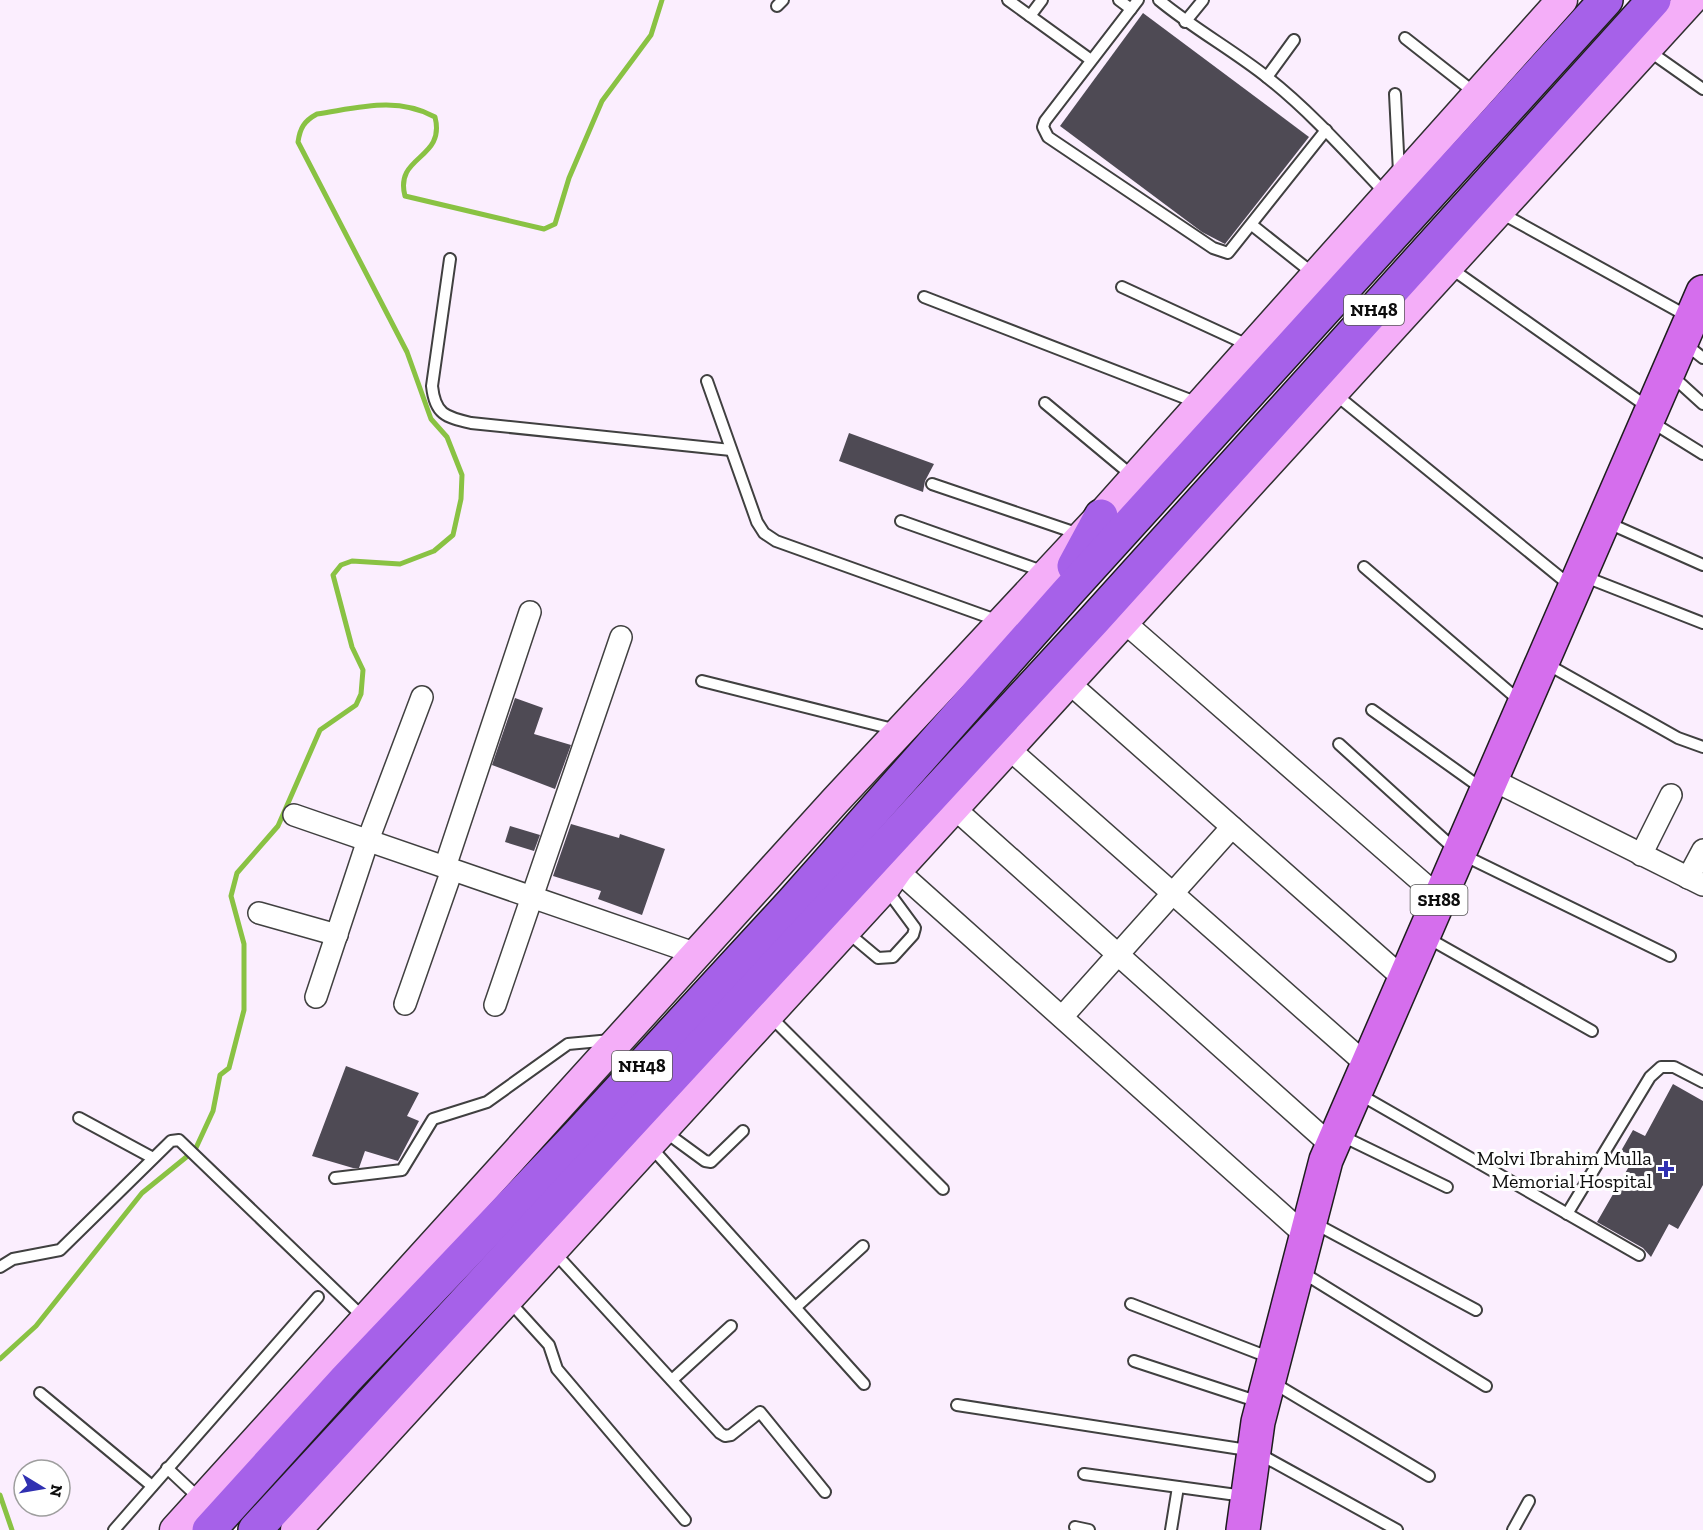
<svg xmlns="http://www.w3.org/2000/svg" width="1703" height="1530" font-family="'Zilla Slab',serif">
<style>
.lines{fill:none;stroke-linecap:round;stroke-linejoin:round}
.stream{stroke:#89c243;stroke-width:5}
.building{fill:#4e4a54}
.lane-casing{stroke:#404040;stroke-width:14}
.street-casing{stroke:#404040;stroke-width:24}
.secondary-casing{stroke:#2f2f2f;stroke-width:33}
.primary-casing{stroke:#1e1e1e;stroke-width:36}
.highway-casing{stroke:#1e1e1e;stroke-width:36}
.lane{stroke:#fff;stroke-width:10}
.street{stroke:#fff;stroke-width:21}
.secondary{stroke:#f4aef8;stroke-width:30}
.primary{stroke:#d56eed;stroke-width:33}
.highway{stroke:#a661e9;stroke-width:33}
.poi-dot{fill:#3030b1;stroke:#fff;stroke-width:2}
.labels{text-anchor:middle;stroke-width:6;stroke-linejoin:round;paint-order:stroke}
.shield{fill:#fff;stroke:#565656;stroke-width:1.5}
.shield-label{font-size:18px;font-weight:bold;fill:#0d0d0d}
.poi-label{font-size:20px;fill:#0d0d0d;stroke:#fff;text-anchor:end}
</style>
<rect width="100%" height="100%" fill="#fbeefe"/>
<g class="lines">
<g class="stream">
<path d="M0 1359 36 1326 142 1193 195 1150 213 1111 220 1075 229 1068 244 1010V944L231 896 237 873 278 826 320 730 356 705 361 694 363 670 352 647 333 575 341 565 352 561 400 564 434 551 453 535 461 499 462 475 447 437 431 419 407 352 298 142C300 128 304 121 317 114 358 108 396 96 435 117 446 160 394 155 405 196L544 229 555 224 569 178 602 101 651 35 662 0"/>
<polyline points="0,1495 12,1530"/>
</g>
</g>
<g class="building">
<polygon points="1143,13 1309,137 1225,244 1202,232 1060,126"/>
<polygon points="849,433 934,464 925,481 923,492 839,461"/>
<polygon points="515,698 543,708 534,734 571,745 555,789 492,765"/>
<polygon points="571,824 619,838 620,834 665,849 642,915 598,899 601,891 553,876"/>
<polygon points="510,826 540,835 534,851 505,842"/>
<polygon points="346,1066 419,1093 407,1116 419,1121 398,1161 365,1151 359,1168 353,1168 312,1156"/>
<polygon points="1673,1084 1703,1101 1703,1185 1678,1229 1669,1224 1651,1257 1643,1248 1597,1222 1635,1156 1621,1151 1633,1130 1645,1136"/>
</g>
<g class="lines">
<g class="lane-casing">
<g id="lane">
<polyline points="1008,0 1091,60"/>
<polyline points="1119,0 1131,9"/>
<polyline points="1138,0 1045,121 1043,127 1048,137 1213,248 1228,253 1326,130"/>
<path d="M1159 0C1194 29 1233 50 1268 78 1311 112 1348 154 1386 194"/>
<polyline points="777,6 783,0"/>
<polyline points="1030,16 1042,0"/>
<polyline points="1185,22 1203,0"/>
<polyline points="1405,38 1475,93"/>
<polyline points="1649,51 1703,89"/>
<polyline points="1267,77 1294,40"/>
<polyline points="1395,94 1399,172"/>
<polyline points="1501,213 1689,317"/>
<polyline points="1252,225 1315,275"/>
<path d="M450 259 432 386C435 414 445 417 471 423L731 450"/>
<polyline points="1449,267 1649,408"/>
<polyline points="1122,287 1250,346"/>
<polyline points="924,297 1198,403"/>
<polyline points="1684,343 1703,358"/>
<polyline points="1670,374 1703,404"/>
<polyline points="707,381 757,522 764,533 776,541 999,621"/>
<polyline points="1335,394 1572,587"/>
<polyline points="1045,403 1135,478"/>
<polyline points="1650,421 1703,454"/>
<polyline points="932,484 1079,534"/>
<polyline points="901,521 1045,572"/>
<polyline points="1606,522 1703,565"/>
<polyline points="1364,567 1521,702"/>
<polyline points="1583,576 1703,623"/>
<polyline points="1545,663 1678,738 1703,747"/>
<polyline points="702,681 897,730"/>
<polyline points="1372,710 1484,790"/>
<polyline points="1339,744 1459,853 1670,956"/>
<polyline points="847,932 878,958 893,957 913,935 915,928 887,890"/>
<polyline points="1426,937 1592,1031"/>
<polyline points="769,1015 943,1189"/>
<polyline points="1359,1094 1639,1255"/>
<polyline points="79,1118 153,1158"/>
<polyline points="664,1131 705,1161 711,1162 743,1131"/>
<polyline points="1340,1135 1447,1187"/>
<polyline points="650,1146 864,1384"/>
<polyline points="335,1178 402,1170 433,1119 487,1102 568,1044 611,1040"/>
<polyline points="1567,1214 1650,1077 1661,1067 1674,1067 1703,1082"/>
<polyline points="1314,1223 1476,1310"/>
<polyline points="554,1252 720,1433 725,1436 731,1435 760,1412 825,1492"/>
<polyline points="0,1267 13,1259 60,1250 171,1141 179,1140 364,1318"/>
<polyline points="1300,1271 1486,1386"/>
<polyline points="509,1301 549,1345 557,1369 685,1520"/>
<polyline points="1131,1304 1271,1358"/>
<polyline points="796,1307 863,1246"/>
<polyline points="1134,1361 1259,1402"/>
<polyline points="672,1380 731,1326"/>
<polyline points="1272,1382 1429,1476"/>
<polyline points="40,1393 152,1486"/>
<polyline points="957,1405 1254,1451 1397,1530"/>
<polyline points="167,1468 200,1499"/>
<polyline points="1084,1474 1244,1496"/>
<polyline points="1075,1527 1089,1530"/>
<polyline points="114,1530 318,1297"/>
<polyline points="1171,1530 1178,1487"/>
<polyline points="1513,1530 1529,1501"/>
</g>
</g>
<g class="street-casing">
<g id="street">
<polyline points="1123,621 1440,898"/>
<polyline points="1068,682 1404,979"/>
<polyline points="1008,748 1367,1065"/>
<polyline points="1491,779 1703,885"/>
<polyline points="954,808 1332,1146"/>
<polyline points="294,815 697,954"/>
<polyline points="1641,855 1671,795"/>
<polyline points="445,867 530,612"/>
<polyline points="897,870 1305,1235"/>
<polyline points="1688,878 1703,850"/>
<polyline points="259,913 337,935"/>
<polyline points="316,997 368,840 422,697"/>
<polyline points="405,1004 452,870"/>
<polyline points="495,1005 621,637"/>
<polyline points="1062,1017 1232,827"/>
</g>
</g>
<g class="secondary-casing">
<g id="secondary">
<polyline points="175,1530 835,801 1101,516 1562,0"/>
<polyline points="296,1530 885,887 897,870 1691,0"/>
</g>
</g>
<g class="primary-casing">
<polyline id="primary" points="1243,1530 1258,1422 1326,1160 1703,292"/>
</g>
<g class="highway-casing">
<g id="highway">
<polyline points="1074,566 1101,516"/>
<polyline points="209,1530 346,1379 578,1135 792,903 1067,593 1606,0"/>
<polyline points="255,1530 1093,621 1654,0"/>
</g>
</g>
<use href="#lane" class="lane"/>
<use href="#street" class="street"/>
<use href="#secondary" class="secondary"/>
<use href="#primary" class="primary"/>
<use href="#highway" class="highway"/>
</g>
<path class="poi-dot" d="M1663 1160h6v6h6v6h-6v6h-6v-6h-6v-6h6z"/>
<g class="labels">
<g class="shield">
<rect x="1344" y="295" width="60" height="30" rx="4.5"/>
<rect x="1410.5" y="885" width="57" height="30" rx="4.5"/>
<rect x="612" y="1051" width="60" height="30" rx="4.5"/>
</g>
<g class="shield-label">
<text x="1374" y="316">NH48</text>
<text x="1439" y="906">SH88</text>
<text x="642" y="1072">NH48</text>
</g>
<g class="poi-label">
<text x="1652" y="1165">Molvi Ibrahim Mulla<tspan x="1652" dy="23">Memorial Hospital</tspan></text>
</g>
</g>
<g transform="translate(42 1488) rotate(101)"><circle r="28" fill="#ffffff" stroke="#9e9e9e" stroke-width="1.5"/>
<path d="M0-4.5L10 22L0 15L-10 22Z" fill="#3030b1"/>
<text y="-9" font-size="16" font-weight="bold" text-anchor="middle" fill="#0d0d0d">N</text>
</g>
</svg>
